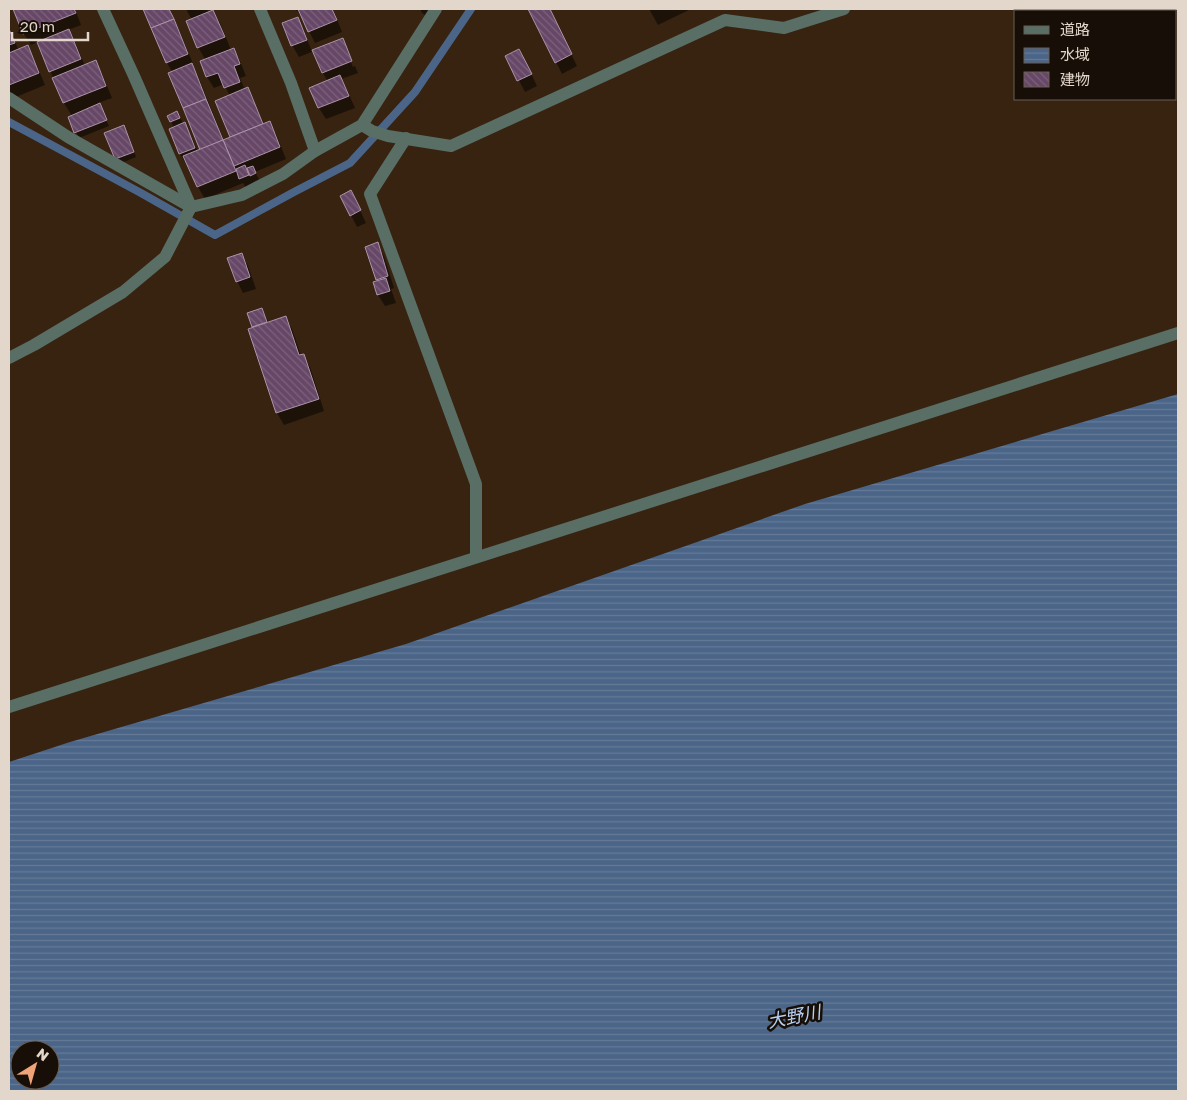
<svg xmlns="http://www.w3.org/2000/svg" width="1187" height="1100" font-family="'Golos Text','Noto Sans JP',sans-serif">
<style>
.water{fill:url(#water-rules);fill-rule:evenodd}
.shadow{fill:#0007}
.lines{fill:none;stroke-linecap:round;stroke-linejoin:round}
.stream{stroke:#4b6588;stroke-width:8}
.building{fill:url(#building-back-hatch);stroke:#ab93aa}
.minor{stroke:#596e65;stroke-width:12}
.labels{text-anchor:middle;stroke-width:5;stroke-linejoin:round;paint-order:stroke}
.water-label{font-size:18px;font-style:italic;fill:#b7d1f4;stroke:#170f07}
</style>
<defs>
<pattern id="water-rules" width="6" height="5" patternUnits="userSpaceOnUse" patternTransform="scale(1.25)"><rect width="6" height="5" fill="#4b6588"/><path d="M0 2.5h6" fill="none" stroke="#657a97"/></pattern>
<pattern id="building-back-hatch" width="6" height="6" patternUnits="userSpaceOnUse" patternTransform="scale(1.25)"><rect width="6" height="6" fill="#674767"/><path d="M-1 5l2 2M0 0l6 6M5-1l2 2" fill="none" stroke="#7d617b"/></pattern>
</defs>
<rect width="100%" height="100%" fill="#372310"/>
<path class="water" d="M1178 394V1091H9V762L70 742 406 644 805 504ZM20 1050H50V1080H20Z"/>
<g class="shadow">
<polygon points="14,9 75,9 81,25 68,30 75,42 85,66 95,62 102,74 112,98 98,103 109,126 79,138 69,117 72,116 64,103 38,42 31,45 24,34"/>
<polygon points="145,9 170,9 194,66 192,67 198,76 224,141 232,138 217,102 230,96 224,84 214,88 207,77 202,62 206,61 198,47 192,20 186,9 207,9 209,13 213,11 220,23 231,50 233,49 240,61 246,76 240,78 245,90 247,89 254,101 264,125 269,123 276,134 286,159 255,172 262,185 247,190 243,183 205,199 198,187 188,165 187,165 180,154 171,129 174,128 169,116 177,113 191,136 198,152 202,150 173,73 167,63"/>
<polygon points="295,9 333,9 342,32 315,43 309,31 300,9 296,11"/>
<polygon points="420,9 428,9 428,10 425,15 422,13"/>
<polygon points="530,9 549,9 577,66 562,74"/>
<polygon points="649,9 689,9 689,10 658,25"/>
<polygon points="297,19 304,31 312,52 342,40 348,51 346,51 353,67 355,66 358,73 341,79 346,88 355,108 326,119 319,108 311,88 328,82 323,73 314,51 299,57 292,45"/>
<polygon points="9,28 19,51 27,47 34,59 45,85 11,99 9,96"/>
<polygon points="507,57 526,63 537,86 525,92"/>
<polygon points="126,132 136,157 119,164 116,159"/>
<polygon points="357,204 366,223 357,227 351,215"/>
<polygon points="377,244 384,256 394,288 391,289 396,303 385,306 378,295 379,282 377,279"/>
<polygon points="241,254 248,266 256,289 243,293 237,281"/>
<polygon points="262,309 269,323 285,318 292,329 301,356 303,355 310,367 324,411 284,425 277,413 250,329 253,328 248,313"/>
</g>
<g class="lines">
<polyline class="stream" points="9,122 141,193 215,235 294,192 350,163 415,92 471,9"/>
</g>
<g class="building">
<polygon points="13,9 74,9 76,13 23,34"/>
<polygon points="143,9 169,9 174,19 151,28"/>
<polygon points="298,9 332,9 337,20 308,32"/>
<polygon points="528,9 550,9 572,54 555,63"/>
<polygon points="213,10 225,37 197,48 186,21"/>
<polygon points="298,17 307,40 291,46 282,23"/>
<polygon points="174,19 188,54 166,63 151,28"/>
<polygon points="9,29 15,43 9,45"/>
<polygon points="69,29 81,59 49,72 37,42"/>
<polygon points="343,38 352,61 322,73 312,50"/>
<polygon points="28,45 39,73 9,85 9,53"/>
<polygon points="234,48 240,64 234,66 240,82 224,88 218,73 206,77 200,61"/>
<polygon points="519,49 532,74 517,81 505,56"/>
<polygon points="96,60 106,86 63,103 52,78"/>
<polygon points="192,63 206,99 183,108 168,73"/>
<polygon points="340,75 349,96 318,108 309,88"/>
<polygon points="248,87 263,124 230,137 215,101"/>
<polygon points="206,99 223,140 200,150 183,108"/>
<polygon points="100,103 107,120 74,133 68,117"/>
<polygon points="177,111 180,118 170,122 167,116"/>
<polygon points="270,121 280,147 234,166 223,140"/>
<polygon points="185,122 195,148 179,154 169,129"/>
<polygon points="124,125 134,152 115,159 104,133"/>
<polygon points="223,140 236,171 197,187 183,156"/>
<polygon points="245,165 249,175 239,179 236,169"/>
<polygon points="253,166 256,173 250,176 247,168"/>
<polygon points="351,190 361,210 350,216 340,196"/>
<polygon points="378,242 388,276 376,280 365,247"/>
<polygon points="242,253 250,277 236,282 227,258"/>
<polygon points="386,278 390,291 377,295 373,282"/>
<polygon points="262,308 267,322 252,327 247,313"/>
<polygon points="286,316 299,355 304,354 319,399 276,413 248,329"/>
</g>
<g class="lines">
<g class="minor">
<polyline points="260,9 291,83 315,151"/>
<polyline points="9,98 68,137 191,207 242,195 283,174 315,151 362,125 436,9"/>
<polyline points="362,125 372,131 388,136 451,146 725,20 784,28 844,9"/>
<polyline points="406,138 370,194 476,484 476,557"/>
<polyline points="9,358 34,345 123,292 165,257 191,207 134,76 103,9"/>
<polyline points="9,707 1178,333"/>
</g>
</g>
<g class="labels">
<g class="water-label">
<text transform="translate(794 1017) rotate(-11)" y="6">大野川</text>
</g>
</g>
<rect width="1187" height="1100" fill="none" stroke="#e3d6cb" stroke-width="20"/>
<rect x="1014" y="10" width="162" height="90" fill="#170f07" stroke="#695f55"/>
<rect x="1024" y="26" width="25" height="8" fill="#596e65" stroke="#695f55"/>
<text x="1060" y="35" font-size="15" fill="#e3d6cb">道路</text>
<rect x="1024" y="48" width="25" height="15" fill="url(#water-rules)" stroke="#695f55"/>
<text x="1060" y="60" font-size="15" fill="#e3d6cb">水域</text>
<rect x="1024" y="72" width="25" height="15" fill="url(#building-back-hatch)" stroke="#695f55"/>
<text x="1060" y="85" font-size="15" fill="#e3d6cb">建物</text>
<g transform="translate(35 1065) rotate(37)"><circle r="24" fill="#170f07" stroke="#695f55"/>
<path d="M0-4L9 19L0 12L-9 19Z" fill="#f0a279"/>
<text y="-8" font-size="14" font-weight="bold" text-anchor="middle" fill="#e3d6cb">N</text>
</g>
<path d="M12 32v8h76v-8" fill="none" stroke="#e3d6cb" stroke-width="2.5"/>
<text x="20" y="32" font-size="15" fill="#e3d6cb" stroke="#170f07" stroke-width="4" paint-order="stroke">20 m</text>
</svg>
